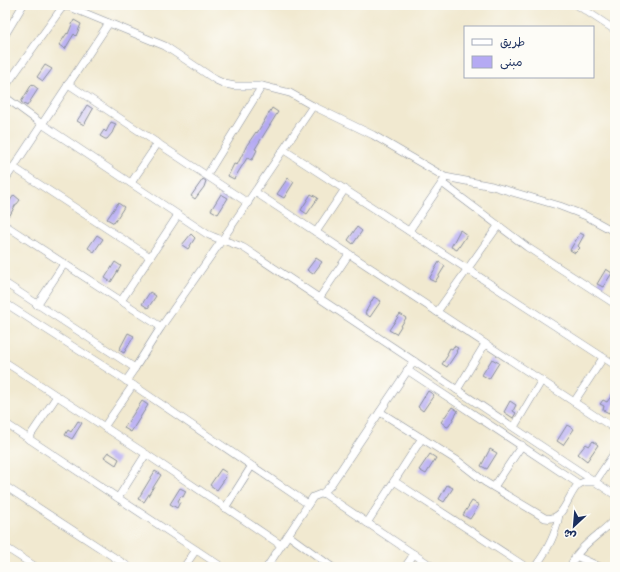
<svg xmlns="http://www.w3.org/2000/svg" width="620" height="572" font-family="Kalam,'Playpen Sans Arabic',sans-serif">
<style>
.building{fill:#b5aaf3}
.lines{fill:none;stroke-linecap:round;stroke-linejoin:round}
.minor-casing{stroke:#868c97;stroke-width:8}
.minor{stroke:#fff;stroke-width:7}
</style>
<rect width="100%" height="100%" fill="#fdfcf7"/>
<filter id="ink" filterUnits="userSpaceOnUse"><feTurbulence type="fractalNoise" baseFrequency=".025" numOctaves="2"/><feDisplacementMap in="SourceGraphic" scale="8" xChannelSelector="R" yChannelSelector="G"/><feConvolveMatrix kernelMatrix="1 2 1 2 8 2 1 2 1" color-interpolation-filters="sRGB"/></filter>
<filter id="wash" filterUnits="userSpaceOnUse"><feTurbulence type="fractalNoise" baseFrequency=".012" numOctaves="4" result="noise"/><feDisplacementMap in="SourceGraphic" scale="16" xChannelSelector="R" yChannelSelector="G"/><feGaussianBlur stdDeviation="0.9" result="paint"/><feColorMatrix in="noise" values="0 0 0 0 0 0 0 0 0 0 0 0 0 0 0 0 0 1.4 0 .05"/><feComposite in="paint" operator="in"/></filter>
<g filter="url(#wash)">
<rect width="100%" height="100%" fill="#f1e9d0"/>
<g id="blocks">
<g class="building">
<polygon points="74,20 81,24 76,36 74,34 65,49 59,45 67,33 68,34"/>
<polygon points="45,65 52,69 43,81 37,77"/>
<polygon points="32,84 38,89 27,106 21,102"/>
<polygon points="87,105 93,109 84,125 77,121"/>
<polygon points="272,108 278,112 255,149 257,150 252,160 247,158 234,179 228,176 234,164 237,165 247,145 256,132 257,133"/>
<polygon points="111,122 116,124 112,133 107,139 105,139 100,136 104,130 106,132"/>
<polygon points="288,178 294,182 284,198 277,194"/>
<polygon points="203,179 206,181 204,187 195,199 191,196"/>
<polygon points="221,194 228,198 218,214 211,210"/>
<polygon points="311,194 318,198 307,214 301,210"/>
<polygon points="14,195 20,200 17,204 16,204 10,215 5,213 5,208"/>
<polygon points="118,203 124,207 114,223 107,219"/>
<polygon points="357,227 362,231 353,244 348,240"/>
<polygon points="460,230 467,235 457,250 451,247"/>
<polygon points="580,233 584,235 578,246 580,248 575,253 570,250"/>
<polygon points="191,234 195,238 188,249 182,245"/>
<polygon points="97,235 103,239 94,252 88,248"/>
<polygon points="316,258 322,262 313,274 307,270"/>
<polygon points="115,262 121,266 111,282 105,278"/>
<polygon points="439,262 445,266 435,282 429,279"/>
<polygon points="606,269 612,273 603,287 597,284"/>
<polygon points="150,292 156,296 148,308 142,304"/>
<polygon points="374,297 381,301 370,317 365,313"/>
<polygon points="400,314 406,318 396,334 389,330"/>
<polygon points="128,333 134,336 124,353 119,350"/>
<polygon points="454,346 458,348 456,351 457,352 447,367 442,364 448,355 447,354 450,348 452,349"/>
<polygon points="492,359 499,363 489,379 482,375"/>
<polygon points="428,391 434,395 423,411 418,407"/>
<polygon points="615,391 615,403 609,413 603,410 604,406 600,404 603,400 607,402"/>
<polygon points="142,401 148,405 131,432 124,428"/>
<polygon points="510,401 516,405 513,411 516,413 513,418 504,412"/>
<polygon points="452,407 458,411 449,426 447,427 441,422"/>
<polygon points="78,421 82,423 72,439 65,435 68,430 71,432"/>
<polygon points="567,425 574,429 563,445 557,441"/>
<polygon points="593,441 598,445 587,461 578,454 586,444 589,446"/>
<polygon points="490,449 497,453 487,469 481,466"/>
<polygon points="108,452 119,459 116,465 104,457"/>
<polygon points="430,454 436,458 426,474 419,470"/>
<polygon points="221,469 227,473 225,476 226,477 217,490 210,485"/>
<polygon points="155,471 161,475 144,502 138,499"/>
<polygon points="447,485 453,488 444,502 439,499"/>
<polygon points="180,488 186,491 183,497 181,496 178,501 180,502 177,508 170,504"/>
<polygon points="472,501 479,505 470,519 463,515"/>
</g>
</g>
</g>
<g filter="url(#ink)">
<use href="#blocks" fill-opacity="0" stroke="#868c97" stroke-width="1"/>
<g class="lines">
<g class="minor-casing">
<g id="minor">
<polyline points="577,5 615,30"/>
<polyline points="5,35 23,5"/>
<polyline points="68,84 248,203"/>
<polyline points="5,87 61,9 65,6 70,7 165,46 216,80 225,84 235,86 262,86 290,93 313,106 373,135 445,177 492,186 560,206 586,216 615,232"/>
<path d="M5 97 42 124 207 234C219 240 232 242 244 248L615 495"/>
<polyline points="284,150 615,365"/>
<polyline points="13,167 150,257"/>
<polyline points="207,175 262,86"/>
<polyline points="5,180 109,23"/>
<polyline points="131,183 158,143"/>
<polyline points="442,183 527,247 615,304"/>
<polyline points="255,192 615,429"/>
<polyline points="5,225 161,327"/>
<polyline points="409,231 444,180"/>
<polyline points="316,232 345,189"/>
<polyline points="5,283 135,368 161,327 222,240 313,106"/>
<polyline points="320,297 349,254"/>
<polyline points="121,301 178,215"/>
<polyline points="5,303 133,385"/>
<polyline points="37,305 64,264"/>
<polyline points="437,312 498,226"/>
<polyline points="5,362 146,454 281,545"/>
<polyline points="407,370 579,484"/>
<polyline points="126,381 135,368"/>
<polyline points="457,390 485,344"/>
<polyline points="574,402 603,358"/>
<path d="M380 412 458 461 485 482 545 518C565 522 567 494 579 484L584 482H595L615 452"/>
<polyline points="5,423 222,567"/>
<polyline points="104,427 133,385 308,504"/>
<polyline points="514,427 542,380"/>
<polyline points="28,439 57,396"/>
<polyline points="394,481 526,567"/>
<polyline points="5,486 129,567"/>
<polyline points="494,487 522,445"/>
<polyline points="323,493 433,567"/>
<polyline points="118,498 146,454"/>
<polyline points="225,508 251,467"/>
<polyline points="367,523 422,438"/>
<polyline points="288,535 332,567"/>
<polyline points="5,547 36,567"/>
<polyline points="576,556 600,567"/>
<polyline points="184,567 196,550"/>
<polyline points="267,567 313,497 323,493 330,486 414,361"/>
<polyline points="405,567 414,554"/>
<path d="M535 567C547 551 556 535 559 515"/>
<path d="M570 567C580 544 599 536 615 519"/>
</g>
</g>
<use href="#minor" class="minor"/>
</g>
</g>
<rect width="620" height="572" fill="none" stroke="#fdfcf7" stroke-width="20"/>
<rect x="464" y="26" width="130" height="52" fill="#fdfcf7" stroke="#a3aaba"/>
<rect x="472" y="39" width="20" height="6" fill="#ffffff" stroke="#a3aaba"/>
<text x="500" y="46" font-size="12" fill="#1b2f5e">طريق</text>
<rect x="472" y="56" width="20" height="12" fill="#b5aaf3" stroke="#a3aaba"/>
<text x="500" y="66" font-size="12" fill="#1b2f5e">مبنى</text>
<g transform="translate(574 526) rotate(206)" stroke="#fdfcf7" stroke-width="3" paint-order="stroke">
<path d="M0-3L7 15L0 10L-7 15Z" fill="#1b2f5e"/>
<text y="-6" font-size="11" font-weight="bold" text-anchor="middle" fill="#1b2f5e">ش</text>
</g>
</svg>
